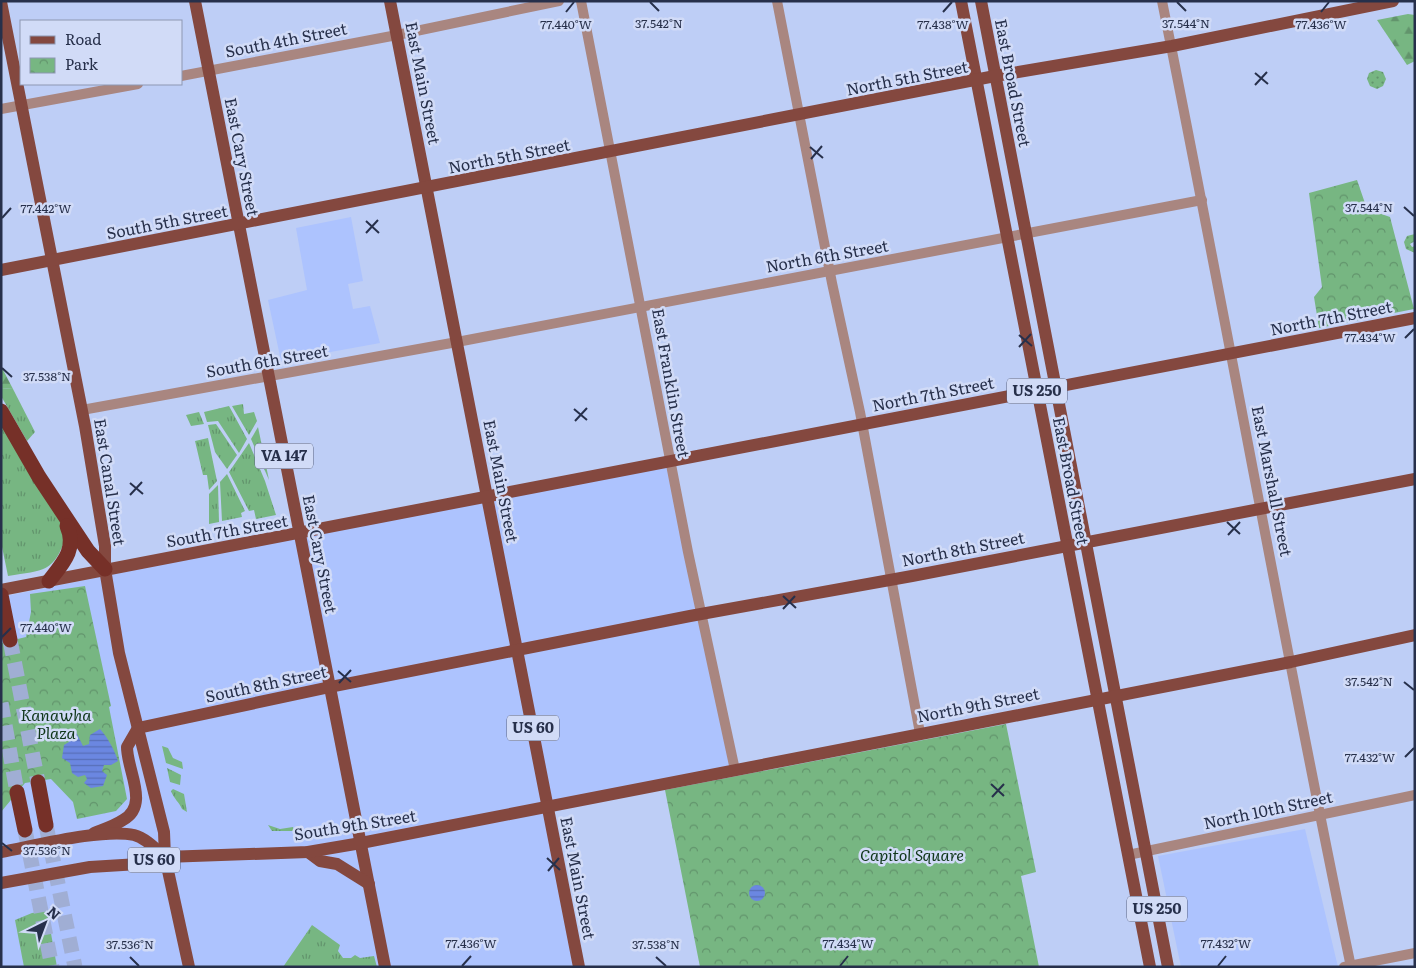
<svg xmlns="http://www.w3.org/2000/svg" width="1416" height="968" font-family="Literata,serif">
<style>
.built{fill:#adc3fe}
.grass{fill:url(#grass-tufts)}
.forest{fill:url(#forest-firs)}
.park{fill:url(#park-crowns)}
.garden{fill:url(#garden-dots)}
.water{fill:url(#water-rules)}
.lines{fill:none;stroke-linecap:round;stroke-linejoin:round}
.highway-tunnel{stroke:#a0aed4;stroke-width:15;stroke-dasharray:15 8;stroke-linecap:butt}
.minor{stroke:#a98680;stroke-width:10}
.major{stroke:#84483f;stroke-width:12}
.highway{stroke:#763028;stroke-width:15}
.ticks{fill:none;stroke:#27304b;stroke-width:2}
.labels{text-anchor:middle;stroke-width:5;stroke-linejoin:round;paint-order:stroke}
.shield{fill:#d1dbf7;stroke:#5a637f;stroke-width:1}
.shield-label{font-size:15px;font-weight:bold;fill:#27304b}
.street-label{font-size:16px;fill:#27304b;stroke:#d1dbf7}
.park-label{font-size:16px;font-style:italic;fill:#0f3619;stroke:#d1dbf7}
.ticks-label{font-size:12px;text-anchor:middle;fill:#27304b;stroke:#d1dbf7;stroke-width:5;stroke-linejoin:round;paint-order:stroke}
</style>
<defs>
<pattern id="grass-tufts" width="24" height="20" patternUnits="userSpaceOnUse" patternTransform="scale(1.25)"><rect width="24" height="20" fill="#77b682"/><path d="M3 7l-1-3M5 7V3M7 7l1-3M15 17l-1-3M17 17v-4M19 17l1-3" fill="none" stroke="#62946c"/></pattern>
<pattern id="forest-firs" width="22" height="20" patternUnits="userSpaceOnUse" patternTransform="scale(1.25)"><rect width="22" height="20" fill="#77b682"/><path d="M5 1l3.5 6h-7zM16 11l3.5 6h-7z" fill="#62946c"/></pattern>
<pattern id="park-crowns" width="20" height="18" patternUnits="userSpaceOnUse" patternTransform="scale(1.25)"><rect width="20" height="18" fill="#77b682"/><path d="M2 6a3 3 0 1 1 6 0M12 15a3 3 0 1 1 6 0" fill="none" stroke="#62946c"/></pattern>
<pattern id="garden-dots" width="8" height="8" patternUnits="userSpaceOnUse" patternTransform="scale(1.25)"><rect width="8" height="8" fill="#77b682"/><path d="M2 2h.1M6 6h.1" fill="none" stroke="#62946c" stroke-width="1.8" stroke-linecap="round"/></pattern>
<pattern id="water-rules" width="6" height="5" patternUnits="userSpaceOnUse" patternTransform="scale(1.25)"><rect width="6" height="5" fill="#6b87e1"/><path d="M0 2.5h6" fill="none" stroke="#586fb8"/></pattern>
</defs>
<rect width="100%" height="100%" fill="#becef6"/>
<g class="built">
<polygon points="351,217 363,281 348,284 353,309 370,306 380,343 281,361 268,300 307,290 296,228"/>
<polygon points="671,462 735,770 547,806 573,967 1,967 1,597"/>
<polygon points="1305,829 1338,967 1181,967 1158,856"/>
</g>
<g class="grass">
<polygon points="1,388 13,389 35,432 27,441 1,396"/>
<polygon points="243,404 244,414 254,412 257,421 249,435 232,406"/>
<polygon points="229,406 247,439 239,453 218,421 207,422 204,412"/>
<polygon points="199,412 204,424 191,426 186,415"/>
<path d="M1 422 60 519 66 536C54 573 44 570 8 576L1 542Z"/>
<polygon points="216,424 237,455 227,469 215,452 208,425"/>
<polygon points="258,427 269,480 251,439"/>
<polygon points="208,438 217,481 209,490 207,475 203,475 195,441"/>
<polygon points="249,443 265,481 276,515 256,519 254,510 249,511 229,472"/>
<polygon points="227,474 245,511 241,513 242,517 222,521 220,482"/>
<polygon points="218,485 219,522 209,524 209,494"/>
<polygon points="162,746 168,748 173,758 182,762 183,769 166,763"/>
<polygon points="167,768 181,775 180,785 170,782"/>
<path d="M173 789 184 794 187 812 182 809C179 802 174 799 171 791Z"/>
<polygon points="268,825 280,829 293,827 294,831 272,831"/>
<polygon points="47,911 57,967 24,967 15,920 32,913"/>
<polygon points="312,925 340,945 338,951 343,958 351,958 355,955 360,958 374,956 377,967 283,967"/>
</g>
<g class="forest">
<polygon points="1408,14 1415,15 1415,61 1407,65 1377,20"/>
<polygon points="1,366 13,389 1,388"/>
</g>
<g class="park">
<polygon points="1357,180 1367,209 1390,217 1414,309 1319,328 1314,297 1322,287 1309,193"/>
<polygon points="85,586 111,706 109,707 127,799 116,811 77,819 73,802 51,779 25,783 1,812 1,643 26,637 31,612 30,594"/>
<polygon points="1006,724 1036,872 1021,876 1039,967 700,967 665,790"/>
</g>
<g class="garden">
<polygon points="1376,70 1383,72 1386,79 1383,86 1377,89 1370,86 1367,79 1369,73"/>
<polygon points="1415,234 1415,241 1410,244 1412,247 1415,246 1415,253 1406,249 1404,242 1407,236"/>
</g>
<g class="water">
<path d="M100 729C108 738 114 749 118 761L111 765H104L102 771 107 775 103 786 91 788 84 783 87 779 85 775 78 777 72 773 70 763 62 758 64 745 69 742 70 736 76 732 83 746 89 744 90 735Z"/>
<circle cx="757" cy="893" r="8"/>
</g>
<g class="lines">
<g class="highway-tunnel">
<polyline points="10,640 38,782"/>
<polyline points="1,703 17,792"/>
<polyline points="46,825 75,967"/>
<polyline points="25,830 52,967"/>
</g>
<g class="minor">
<polyline points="581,1 688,552 735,770"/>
<polyline points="777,1 832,283 860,412 920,733"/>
<path d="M1162 1C1227 323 1284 646 1351 967"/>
<polyline points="181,76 397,35 559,1"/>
<polyline points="1,109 138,84"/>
<polyline points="82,410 457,342 1202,200"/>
<polyline points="1128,855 1415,795"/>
<polyline points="1344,967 1415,953"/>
</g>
<g class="major">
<polyline points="195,1 385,967"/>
<polyline points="390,1 579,967"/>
<polyline points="961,1 1150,967"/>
<polyline points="981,1 1168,967"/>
<polyline points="1,2 85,426 105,546 105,569 119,653 164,832 165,857 189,967"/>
<polyline points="1,270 995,76 1172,46 1393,1"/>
<polyline points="1,590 1415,318"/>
<polyline points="138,728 330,687 690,616 912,576 1415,479"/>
<path d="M94 833C104 829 114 826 123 820 150 805 127 771 127 747L138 728"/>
<path d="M1 852C34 846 103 828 134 835 146 838 157 850 165 857"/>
<polyline points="308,852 320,861 337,864 369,884"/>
<polyline points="1,883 90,867 139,864 165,857 308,852 361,843 1291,662 1415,635"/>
</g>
<g class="highway">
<polyline points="1,411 39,477 88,551 105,569"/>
<path d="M49 581C63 563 77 549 67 526"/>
<polyline points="1,595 10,640"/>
<polyline points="38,782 46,825"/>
<polyline points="17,792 25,830"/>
</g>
</g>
<path class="ticks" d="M650 2 659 11M1177 2 1186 11M566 12 574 2M943 12 952 2M1321 12 1329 2M1255 73 1268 84M1255 85 1267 72M810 147 823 158M811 159 822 146M1404 207 1414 216M2 218 11 208M366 221 379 233M366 233 378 220M1019 335 1032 346M1405 338 1414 329M1019 347 1031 334M2 368 12 377M574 409 587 420M575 421 587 408M130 483 143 494M130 495 142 482M1227 522 1240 534M1228 535 1240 522M783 596 796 608M783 609 795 596M2 637 11 628M338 671 351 682M1404 682 1414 690M339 683 351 670M1405 757 1414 748M991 784 1004 796M992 797 1004 784M2 843 12 851M547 858 560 870M548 871 559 858M130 957 139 966M656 957 666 966M462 966 471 956M840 966 848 956M1218 966 1226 956"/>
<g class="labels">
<g class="shield">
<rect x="1007" y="378.5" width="60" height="25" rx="4"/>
<rect x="255" y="443.5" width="58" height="25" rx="4"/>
<rect x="507" y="715.5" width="52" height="25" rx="4"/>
<rect x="128" y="847.5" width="52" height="25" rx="4"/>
<rect x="1127" y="896.5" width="60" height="25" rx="4"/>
</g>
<g class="shield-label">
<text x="1037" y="396">US 250</text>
<text x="284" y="461">VA 147</text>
<text x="533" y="733">US 60</text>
<text x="154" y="865">US 60</text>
<text x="1157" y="914">US 250</text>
</g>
<g class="street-label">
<text transform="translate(286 40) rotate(-11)" y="6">South 4th Street</text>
<text transform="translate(907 78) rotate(-11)" y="6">North 5th Street</text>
<text transform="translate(423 83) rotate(79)" y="6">East Main Street</text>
<text transform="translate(1013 83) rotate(79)" y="6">East Broad Street</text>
<text transform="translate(509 156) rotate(-11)" y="6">North 5th Street</text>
<text transform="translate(242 157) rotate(79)" y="6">East Cary Street</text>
<text transform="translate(167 222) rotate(-11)" y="6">South 5th Street</text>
<text transform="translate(827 256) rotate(-10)" y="6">North 6th Street</text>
<text transform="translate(1331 318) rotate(-11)" y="6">North 7th Street</text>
<text transform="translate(267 361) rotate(-10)" y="6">South 6th Street</text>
<text transform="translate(671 383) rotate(80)" y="6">East Franklin Street</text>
<text transform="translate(933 394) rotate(-11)" y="6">North 7th Street</text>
<text transform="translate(501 481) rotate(79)" y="6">East Main Street</text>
<text transform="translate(1071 481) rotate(79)" y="6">East Broad Street</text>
<text transform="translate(1272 481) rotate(79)" y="6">East Marshall Street</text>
<text transform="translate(110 482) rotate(81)" y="6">East Canal Street</text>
<text transform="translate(227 531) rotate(-10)" y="6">South 7th Street</text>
<text transform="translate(963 549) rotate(-11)" y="6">North 8th Street</text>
<text transform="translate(320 554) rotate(79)" y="6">East Cary Street</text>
<text transform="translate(266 684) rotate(-12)" y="6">South 8th Street</text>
<text transform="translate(978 705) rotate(-11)" y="6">North 9th Street</text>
<text transform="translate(1268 810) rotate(-12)" y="6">North 10th Street</text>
<text transform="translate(355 825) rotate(-9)" y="6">South 9th Street</text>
<text transform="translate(578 878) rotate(79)" y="6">East Main Street</text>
</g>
<g class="park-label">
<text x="56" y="721">Kanawha<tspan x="56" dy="18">Plaza</tspan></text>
<text x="912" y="861">Capitol Square</text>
</g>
</g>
<g class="ticks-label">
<text x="659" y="28">37.542°N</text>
<text x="1186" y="28">37.544°N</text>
<text x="566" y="29">77.440°W</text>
<text x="943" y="29">77.438°W</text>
<text x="1321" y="29">77.436°W</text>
<text x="1369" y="212">37.544°N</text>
<text x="46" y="213">77.442°W</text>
<text x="1370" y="342">77.434°W</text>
<text x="47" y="381">37.538°N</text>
<text x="46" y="632">77.440°W</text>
<text x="1369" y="686">37.542°N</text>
<text x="1370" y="762">77.432°W</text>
<text x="47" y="855">37.536°N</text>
<text x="471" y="948">77.436°W</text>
<text x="848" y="948">77.434°W</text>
<text x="1226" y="948">77.432°W</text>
<text x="130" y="949">37.536°N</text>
<text x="656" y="949">37.538°N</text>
</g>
<rect width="1416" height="968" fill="none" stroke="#27304b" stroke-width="5"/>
<rect x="20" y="20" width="162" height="65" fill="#d1dbf7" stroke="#8d97b2"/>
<rect x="30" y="36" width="25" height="8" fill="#84483f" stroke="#8d97b2"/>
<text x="65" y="45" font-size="15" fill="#27304b">Road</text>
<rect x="30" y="58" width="25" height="15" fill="url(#park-crowns)" stroke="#8d97b2"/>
<text x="65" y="70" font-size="15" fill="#27304b">Park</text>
<g transform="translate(45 923) rotate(42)" stroke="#d1dbf7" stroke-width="4" paint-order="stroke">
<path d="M0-4L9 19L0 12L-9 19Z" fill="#27304b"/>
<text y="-8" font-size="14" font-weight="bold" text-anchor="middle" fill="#27304b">N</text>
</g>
</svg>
